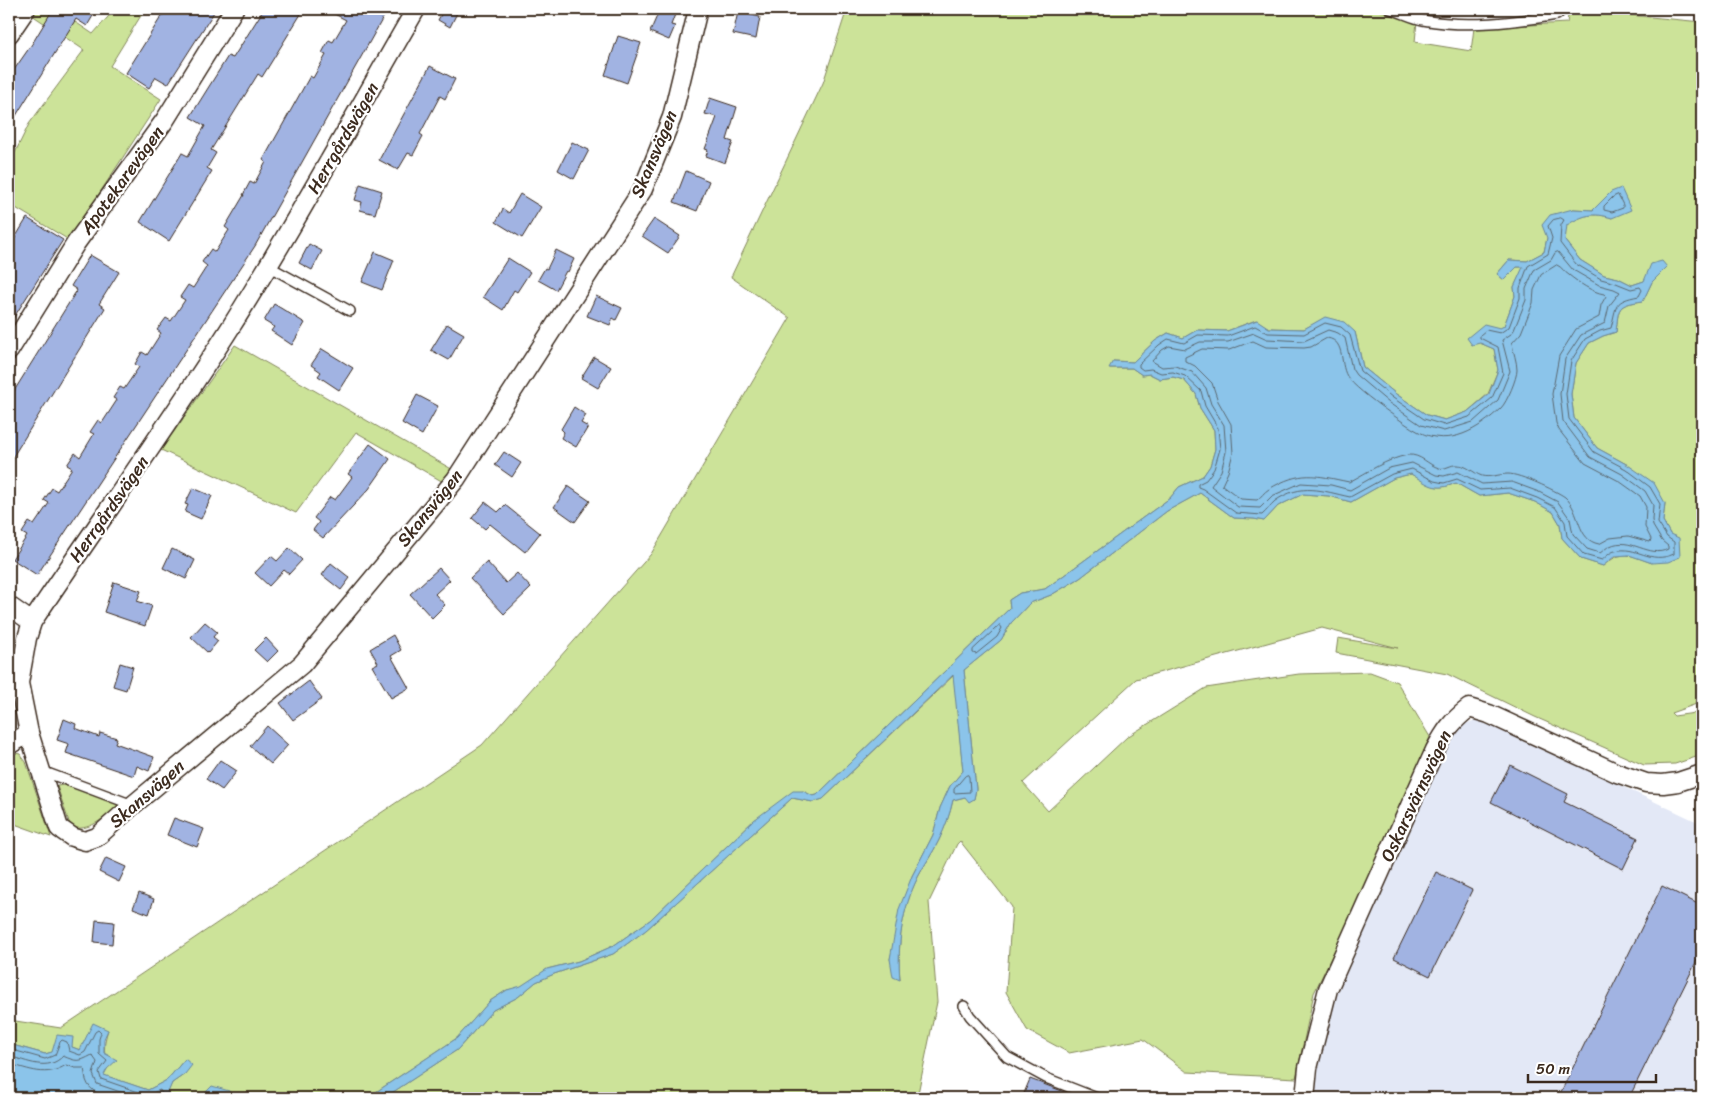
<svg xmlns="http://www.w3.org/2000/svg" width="1711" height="1107" font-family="Sriracha,sans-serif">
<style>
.built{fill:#e3e8f6}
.green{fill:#cce399;stroke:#84865c}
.water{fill:#8bc4ea;stroke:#6b8698}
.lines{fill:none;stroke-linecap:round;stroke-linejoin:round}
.shore{stroke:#5b6870;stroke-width:1}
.building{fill:#a1b3e2;stroke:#3b2a1e}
.service-casing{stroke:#3b2a1e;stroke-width:12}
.minor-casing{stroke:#3b2a1e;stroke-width:21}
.service{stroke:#fff;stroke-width:9}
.minor{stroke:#fff;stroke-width:18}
.labels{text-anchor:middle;stroke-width:4.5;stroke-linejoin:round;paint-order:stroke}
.street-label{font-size:18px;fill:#3b2a1e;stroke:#fff}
</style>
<rect width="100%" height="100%" fill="#fff"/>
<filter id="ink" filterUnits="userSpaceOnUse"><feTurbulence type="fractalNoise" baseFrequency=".02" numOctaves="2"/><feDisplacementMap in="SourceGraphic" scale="10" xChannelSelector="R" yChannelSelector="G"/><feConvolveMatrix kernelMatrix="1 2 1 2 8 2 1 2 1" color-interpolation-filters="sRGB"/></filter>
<g filter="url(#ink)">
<polygon class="built" points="1479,719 1702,824 1702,1098 1314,1098 1314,1086 1331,999 1440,761 1462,725"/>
<g class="green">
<polygon points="38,9 56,9 93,34 115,9 145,9 110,66 161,99 69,240 9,204 9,165 29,124 84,50 32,15"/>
<path d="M847 9H1374L1417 21 1415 42 1471 51 1474 28 1567 23 1569 9H1618L1619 14 1702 22V702L1671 713 1674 716 1702 712V755L1675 764 1644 765 1535 717 1447 674 1336 653 1338 638 1398 648 1322 628 1136 679 1023 783 1048 811 1127 737 1206 688 1299 674 1370 672 1397 682 1430 737 1372 873 1314 993 1296 1078 1187 1072 1143 1039 1069 1053 1027 1030 1006 992 1012 907 960 841 957 844 929 902 937 1002 917 1098H384L457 1050 493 1010 518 997 536 982 554 974 613 954 646 930 792 798 813 802 823 799 954 675 963 771 950 786 940 808 933 835 912 876 890 959 900 979C897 945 902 908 918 877 924 865 933 853 939 840 945 827 950 814 953 800L965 797 974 799 976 789 964 670 1001 640 1011 623 1030 603 1051 595 1080 578 1167 511 1200 493 1234 518 1254 519 1264 521 1278 506 1303 494 1329 496 1351 502 1394 478 1411 474C1429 484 1435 492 1456 483L1479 496 1508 493 1535 502 1553 512 1560 524 1562 538 1581 559 1603 566C1623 549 1629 555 1652 563L1670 534 1663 521 1665 503 1628 465 1597 448 1574 418 1571 394 1576 363 1589 343 1603 336 1616 332C1619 307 1616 305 1643 301L1652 282 1666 267 1644 281 1632 285 1618 278 1604 275 1580 260 1565 241 1566 225C1583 215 1593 212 1612 218L1611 192 1593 210 1573 209 1547 238 1544 252 1527 261 1509 260 1497 274 1504 280 1517 267H1524L1514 287 1515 296 1504 326 1480 343 1494 349 1498 370 1488 394 1467 412 1445 420 1427 415 1396 394 1363 367 1355 332 1325 318 1304 329 1269 328 1256 320 1227 331 1197 330 1183 338 1168 333 1155 341 1133 362 1113 361 1110 368H1132L1142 375 1150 374 1160 379 1173 377 1184 380 1196 394 1200 408 1214 430 1215 449 1210 466 1203 476 1179 487 1170 498 1045 589 1020 593 1009 600 1010 608 817 795 813 796 803 791 754 820 650 920 613 946 579 961 547 969 521 987 507 990 490 1001 457 1038 367 1098H235V1097H202L166 1095 172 1083 185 1074V1059L167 1080 148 1090 103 1075 107 1069C104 1054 103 1044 108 1030L80 1050 72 1047 45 1054 9 1044V1020L61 1028 482 745 651 554 790 318 731 277 823 83Z"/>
<polygon points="235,345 455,471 445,483 356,432 296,513 161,450"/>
<polygon points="11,752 20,754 26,762 51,837 9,822 9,753"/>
<path d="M64 785 115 802 118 806C105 817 92 830 74 828L69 822 57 786Z"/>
</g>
<g class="water">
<path d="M1621 188 1631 210 1612 218C1593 212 1583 215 1567 225L1565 241 1580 260 1604 275 1618 278 1632 285 1644 281 1651 264 1662 261 1667 267 1652 282 1643 301C1616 305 1619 307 1616 332L1603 336 1589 343 1576 363 1571 394 1574 418 1597 448 1628 465 1654 483 1665 503 1663 521 1670 534 1679 538 1680 557 1668 562 1652 563 1629 555 1615 556 1603 566 1581 559 1562 538 1560 524 1553 512 1535 502 1508 493 1479 496 1456 483C1435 492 1429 485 1411 474L1394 478 1351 502 1329 496 1303 494 1278 506 1264 521 1254 519 1234 518 1200 493 1167 511 1080 578 1051 595 1030 603 1011 623 1001 640 964 670 976 789 974 799 969 802 965 797 953 800C950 814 945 828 939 840 933 853 924 865 918 877 902 909 897 945 900 980L893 977 890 959 899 909 912 876 933 835 940 808 950 786 963 771 953 675 823 799 813 802 792 798 646 930 613 954 554 974 536 982 518 997 493 1010 457 1050 384 1098H367L457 1038 490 1001 507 990 521 986 547 969 579 961 613 946 650 920 754 820 793 791H803L813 796 817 795 1010 608 1009 600 1020 593 1045 589 1170 498 1179 487 1203 476 1210 466 1215 449 1214 430 1200 408 1196 394 1184 380 1173 377 1160 379 1150 374 1142 375 1132 368H1109L1113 361 1133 362 1155 341 1168 333 1183 338 1197 330 1227 331 1257 320 1269 328 1304 329 1325 317 1344 322 1355 332 1363 367 1396 394 1427 415 1445 420 1467 412 1489 394 1498 370 1494 349 1480 343 1472 345 1467 338 1484 324 1500 328 1504 326 1515 296 1514 287 1523 267H1517L1504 280 1497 274 1509 260 1527 261 1544 252 1547 238 1542 225 1550 215 1573 209 1593 210 1611 192Z"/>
<polygon points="93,1023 108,1030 104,1039 104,1053 117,1060 107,1069 104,1075 148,1090 167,1080 185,1059 192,1065 185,1074 172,1083 167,1095 201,1097 212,1086 229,1091 235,1097 235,1098 9,1098 9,1044 45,1054 52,1052 57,1035 73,1037 72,1047 80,1050"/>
</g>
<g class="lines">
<g class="shore">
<polygon points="1618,195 1623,205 1623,208 1612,212 1604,210 1604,206 1613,197"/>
<path d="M1561 218 1564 220 1561 225 1560 243 1576 264 1601 279 1616 283 1631 289 1640 287 1642 290 1639 296C1613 301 1617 305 1611 328L1600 331 1585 339 1571 361 1566 394 1569 419 1594 452 1626 469 1650 487 1660 504 1658 523 1667 537 1674 542V554C1649 565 1637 545 1615 551 1610 552 1606 557 1602 560L1584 555 1567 536 1565 522 1555 507 1537 498 1510 488 1480 490 1457 479 1444 483 1434 481 1412 469 1392 474 1350 497C1322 491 1302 482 1275 501 1270 505 1267 511 1262 515L1236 513 1203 489 1198 487V484L1206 480 1214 469 1220 449 1218 428 1205 406 1201 391 1185 376 1173 372 1161 373 1151 369 1143 370 1139 367V364L1159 345 1168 339 1184 343 1198 335 1228 336 1255 326 1268 333 1304 334 1325 323 1341 327 1350 335 1360 371 1393 398 1424 419 1444 425 1469 417 1492 398 1503 373 1498 347 1480 338V335L1486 330 1500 333 1509 327 1520 298V288L1528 266 1548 254 1552 238 1548 226 1553 220Z"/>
<path d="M1558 252 1573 270 1599 285 1614 289 1620 292 1609 306 1605 323 1581 335 1565 359 1560 394 1563 421 1590 457 1622 474 1645 491 1653 505 1652 520 1653 526 1662 541 1668 546V549C1650 559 1630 536 1610 546 1607 547 1603 551 1600 553L1587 549 1573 534 1570 519 1558 502 1539 492 1512 482 1482 484 1458 472 1444 476 1436 475 1412 463 1389 468 1350 490 1331 485 1301 483 1272 496 1260 508 1238 507 1211 486 1221 471 1226 452 1224 425 1211 404 1206 388 1192 372 1175 366 1162 367 1152 361 1162 350 1169 346 1185 349 1200 342H1228L1254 333 1267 339 1304 341 1328 330 1338 333 1345 338 1352 369 1356 375 1389 403 1421 425 1444 431 1473 422 1498 400 1510 371 1502 340 1511 334 1514 330 1526 300V289L1534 270 1551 260 1555 253Z"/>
<path d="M1557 265C1562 267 1564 272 1569 275 1579 283 1592 292 1604 294L1606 296 1601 305 1599 317 1576 329 1559 356 1552 394 1556 423 1559 430 1585 463 1619 481 1640 496 1646 507 1645 527 1651 539 1650 542 1628 536 1610 538 1599 544C1576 540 1581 511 1565 497 1555 490 1520 474 1508 474 1500 474 1489 478 1482 476 1473 473 1467 465 1457 465 1451 464 1445 470 1439 468 1428 465 1421 454 1408 455 1386 459 1368 472 1349 482 1315 475 1301 470 1269 489 1264 492 1261 497 1257 500L1241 499 1222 485 1228 472 1233 453 1231 424 1218 401 1212 383 1195 366 1185 361V357L1202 349 1229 350 1253 341 1266 347 1304 348 1311 347 1327 338C1347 341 1338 366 1349 379 1357 389 1379 405 1390 413 1399 419 1409 427 1419 432 1450 447 1478 430 1501 408 1507 402 1517 378 1517 370 1517 361 1513 352 1512 343L1521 333 1533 303 1534 290 1541 275Z"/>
<polygon points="1000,625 1002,628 997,637 976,654 973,653 973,650"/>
<polygon points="968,775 969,777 970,792 954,793 954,789 965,776"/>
<polyline points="9,1049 45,1059 55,1055 60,1042 62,1040 67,1042 69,1051 80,1055 85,1052 95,1032 98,1030 101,1033 99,1039 99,1054 107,1061 99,1072 101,1079 147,1095 160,1090 164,1098"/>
<path d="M9 1056C27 1061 48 1072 63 1056 77 1062 79 1062 92 1055L97 1062 93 1074 97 1084 138 1098"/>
<path d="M9 1064C30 1069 46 1078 66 1065L75 1068H84C85 1072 85 1076 86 1080 90 1093 103 1095 114 1098"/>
</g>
</g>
<g class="building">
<polygon points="53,9 97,9 87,26 76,19 9,127 9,77 32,44"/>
<polygon points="166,9 216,9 168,84 156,77 149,88 126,73"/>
<polygon points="264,9 292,9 301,14 262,77 258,74 211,150 216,153 207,168 212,171 169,241 140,222 182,153 188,156 205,126 190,117 228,56 233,58"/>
<polygon points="325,9 388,9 255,246 37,575 12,559 27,536 22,533 29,522 34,525 49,503 44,500 52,488 57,491 72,468 67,465 75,453 80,457 94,434 90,432 98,420 102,423 117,400 113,398 120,387 124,389 139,367 135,364 142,352 147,355 161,333 157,330 166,318 171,321 185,300 180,297 188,285 193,288 207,266 202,262 211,249 215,252 229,230 225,227 244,195 243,195 250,182 254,184 266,162 263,160 310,76 313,78 326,55 322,53 329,40 333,42 346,20"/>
<polygon points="444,9 459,9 450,27 438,20"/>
<polygon points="660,9 677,9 671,25 675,26 669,40 650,32"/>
<polygon points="738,12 760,17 756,39 733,34"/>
<polygon points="618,36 641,43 627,83 605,75"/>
<polygon points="430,66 455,79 445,99 440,96 420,134 423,136 413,155 408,153 398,170 379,160"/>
<polygon points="710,98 737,107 727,140 733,142 725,163 706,156 708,150 705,149 717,117 705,114"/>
<polygon points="572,142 589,150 574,179 558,170"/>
<polygon points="686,171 709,181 697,211 674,202"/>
<polygon points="360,184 382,191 375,214 360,210 362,202 355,200"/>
<polygon points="520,194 541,207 522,238 496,222 503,209 509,213"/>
<polygon points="27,218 63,240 9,325 9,248"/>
<polygon points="654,219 680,236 668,253 642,236"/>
<polygon points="309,244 322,251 312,270 299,263"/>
<polygon points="556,250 574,259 568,272 566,271 556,290 538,280 545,268 547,269"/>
<polygon points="375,252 394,260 382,290 362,282"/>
<polygon points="90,255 119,272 99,304 105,308 9,463 9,399 77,290 71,286"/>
<polygon points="508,258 530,272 517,292 514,290 503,310 483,297"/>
<polygon points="596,296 622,308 616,320 613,318 610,325 587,316"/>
<polygon points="274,304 305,323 292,345 271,331 274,327 264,321"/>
<polygon points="447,324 464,334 449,360 431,350"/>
<polygon points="322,349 353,368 339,390 318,376 321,372 311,365"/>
<polygon points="594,357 611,367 598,388 581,378"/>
<polygon points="417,395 438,406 422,435 402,423"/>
<polygon points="574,407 586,415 581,423 588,427 576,447 561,438 564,432 561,429"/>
<polygon points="370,444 390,459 369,489 323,538 313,530 319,522 314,518 330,497 335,500 352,477 348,474"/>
<polygon points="504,452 521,463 512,477 495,465"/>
<polygon points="568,486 590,501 575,522 554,507"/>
<polygon points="193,488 212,496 201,519 185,512 188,505 185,504"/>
<polygon points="485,502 498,512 505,505 540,533 525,552 490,524 485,529 472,518"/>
<polygon points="289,548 302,560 289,574 284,570 269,586 255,573 271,556 277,561"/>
<polygon points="172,549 195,560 186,579 163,568"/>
<polygon points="487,562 506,583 517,573 531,588 504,614 470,578"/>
<polygon points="331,563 350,578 341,590 322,575"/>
<polygon points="439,568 450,580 435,594 445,605 432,618 410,594"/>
<polygon points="114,582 141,591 137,601 152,606 145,626 104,612"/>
<polygon points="205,622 217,632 213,637 218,641 208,653 191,637"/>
<polygon points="393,635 401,650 391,656 409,688 391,698 372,666 378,663 370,649"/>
<polygon points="266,638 278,651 267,662 254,650"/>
<polygon points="120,663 133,667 126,690 113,686"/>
<polygon points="309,681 322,699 293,720 280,703"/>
<polygon points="64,719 76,724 75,728 99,737 100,733 117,738 115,743 154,757 149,771 137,766 134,776 66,753 69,744 57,740"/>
<polygon points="267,726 288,745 271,764 250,746"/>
<polygon points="220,760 237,771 222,790 206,779"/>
<polygon points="1510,765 1568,794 1564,802 1638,838 1623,869 1491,802"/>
<polygon points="174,818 204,829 197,847 167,835"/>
<polygon points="106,858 126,867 119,882 99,872"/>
<polygon points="1436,872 1472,890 1430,976 1394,958"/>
<polygon points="1662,886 1702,906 1702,950 1629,1098 1568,1098 1560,1094"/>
<polygon points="139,893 154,899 149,914 133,908"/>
<polygon points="96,920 114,922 112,944 94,942"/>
<polygon points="1030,1079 1078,1097 1078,1098 1022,1098"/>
</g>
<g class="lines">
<g class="service-casing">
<g id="service">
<path d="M1390 9C1401 12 1412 18 1423 20 1468 28 1513 22 1557 15L1563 9"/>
<polyline points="268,266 350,311"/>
<polyline points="42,771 133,805"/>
<polyline points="964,1006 970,1016 1007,1057 1046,1078 1097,1098"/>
</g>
</g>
<g class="minor-casing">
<g id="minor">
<path d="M416 9C355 114 297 222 232 325 168 426 98 523 32 622L27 638 19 683 29 733 59 828 72 837 85 841 97 837 133 805 302 664 456 479 643 189 672 117 698 9"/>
<polyline points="9,34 26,9"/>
<polyline points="9,351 76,243 165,120 234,9"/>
<polyline points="9,606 32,622"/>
<polyline points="9,745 29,733"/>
<path d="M1305 1098 1308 1068 1328 989 1435 750C1445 731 1452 721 1469 708L1489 714 1617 773 1646 783 1663 784 1678 782 1702 774"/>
</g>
</g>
<use href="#service" class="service"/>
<use href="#minor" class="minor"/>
</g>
</g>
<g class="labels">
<g class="street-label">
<text transform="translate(343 138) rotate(-60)" y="6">Herrgårdsvägen</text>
<text transform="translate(654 154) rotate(-67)" y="6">Skansvägen</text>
<text transform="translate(122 180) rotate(-54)" y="6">Apotekarevägen</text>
<text transform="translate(430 508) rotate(-51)" y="6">Skansvägen</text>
<text transform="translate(109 509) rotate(-55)" y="6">Herrgårdsvägen</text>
<text transform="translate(147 794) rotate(-41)" y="6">Skansvägen</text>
<text transform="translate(1416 796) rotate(-65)" y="6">Oskarsvärnsvägen</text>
</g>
</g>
<rect width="1711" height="1107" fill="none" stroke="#fff" stroke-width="30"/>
<rect x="15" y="15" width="1681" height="1077" fill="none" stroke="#3b2a1e" stroke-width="2" filter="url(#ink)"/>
<path d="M1528 1074v8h128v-8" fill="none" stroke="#3b2a1e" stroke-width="2.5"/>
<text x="1536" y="1074" font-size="15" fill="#3b2a1e" stroke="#ffffff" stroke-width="4" paint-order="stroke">50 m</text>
</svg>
